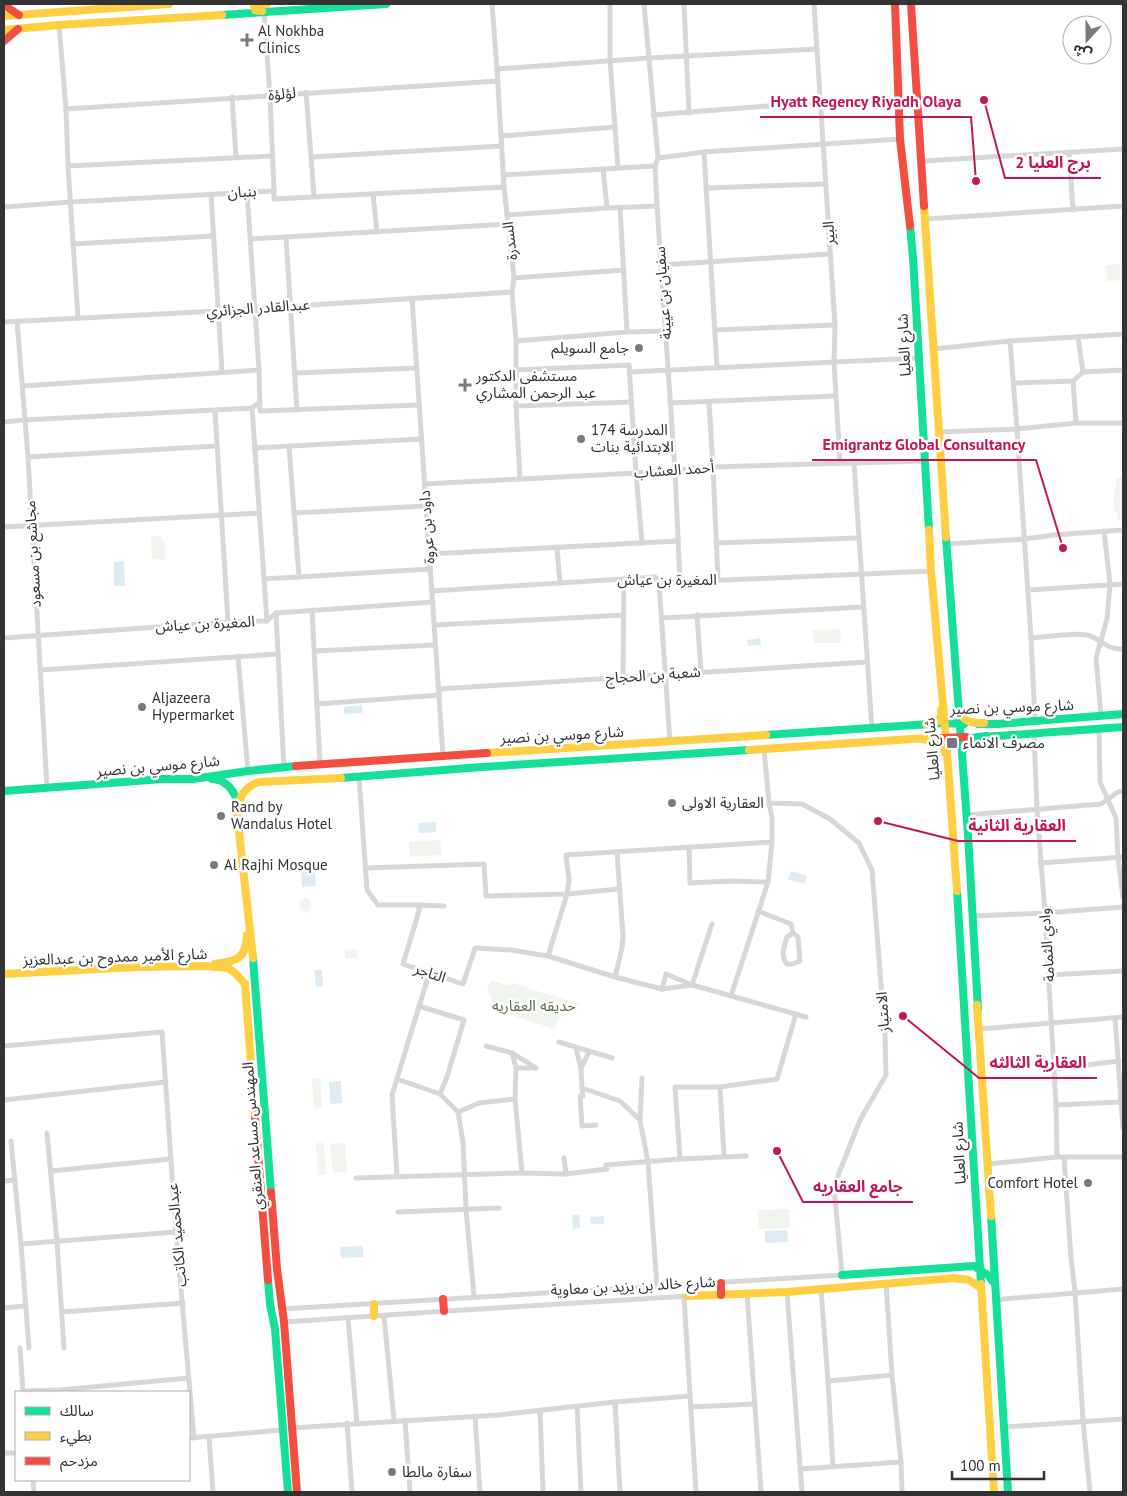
<svg xmlns="http://www.w3.org/2000/svg" width="1127" height="1496" font-family="'PT Sans','Noto Sans Arabic',sans-serif">
<style>
.green{fill:#f1f5ed}
.water{fill:#ddebf3}
.lines{fill:none;stroke-linecap:round;stroke-linejoin:round}
.street{stroke:#d7d7d7;stroke-width:5}
.fast{stroke:#16e098;stroke-width:8}
.slow{stroke:#ffcf43;stroke-width:8}
.jam{stroke:#f24e42;stroke-width:8}
.poi-dot{fill:#7a7a7a;stroke:#fff;stroke-width:2}
.labels{text-anchor:middle;stroke-width:5;stroke-linejoin:round;paint-order:stroke}
.poi-label{font-size:15px;fill:#333;stroke:#fff;text-anchor:start}
.street-label{font-size:15px;fill:#333;stroke:#fff}
.park-label{font-size:15px;fill:#56703f;stroke:#fff}
.leader{fill:none;stroke:#c2185b;stroke-width:2}
.callout-dot{fill:#c2185b;stroke:#fff;stroke-width:2}
.callout-label{font-size:16px;text-anchor:middle;font-weight:bold;fill:#c2185b;stroke:#fff;stroke-width:5;stroke-linejoin:round;paint-order:stroke}
</style>
<rect width="100%" height="100%" fill="#fff"/>
<g class="green">
<polygon points="1123,264 1123,280 1107,281 1106,265"/>
<polygon points="1123,477 1123,519 1118,520 1117,512 1114,511 1114,491 1116,486 1116,478"/>
<polygon points="151,536 161,536 161,540 165,542 165,560 152,559"/>
<polygon points="840,629 841,643 814,643 812,630"/>
<polygon points="440,840 442,855 410,857 409,842"/>
<polygon points="306,897 310,901 311,909 306,913 300,909 299,902"/>
<rect x="345" y="949" width="12" height="9"/>
<polygon points="492,981 511,986 512,983 579,1004 576,1013 561,1010 555,1029 551,1028 496,1010 487,987"/>
<polygon points="312,1078 320,1078 322,1108 314,1109"/>
<polygon points="316,1143 324,1143 326,1174 318,1175"/>
<polygon points="345,1143 347,1172 333,1173 330,1144"/>
<polygon points="789,1209 790,1228 759,1229 758,1210"/>
</g>
<g class="water">
<polygon points="124,561 125,586 114,586 114,562"/>
<polygon points="760,638 761,645 748,646 747,640"/>
<polygon points="362,705 362,713 344,714 344,707"/>
<polygon points="436,822 436,832 419,833 418,823"/>
<polygon points="314,861 316,886 302,887 301,862"/>
<polygon points="791,871 807,876 804,884 788,879"/>
<polygon points="314,970 322,970 323,986 316,987"/>
<polygon points="341,1081 342,1103 330,1104 329,1082"/>
<polygon points="579,1214 580,1228 573,1229 572,1215"/>
<polygon points="604,1216 604,1224 591,1224 590,1217"/>
<polygon points="787,1230 788,1242 765,1243 765,1231"/>
<polygon points="363,1246 363,1257 341,1258 340,1247"/>
</g>
<g class="lines">
<g class="street">
<polyline points="492,4 497,69 504,187 514,278 512,292 516,341 516,406 520,479"/>
<polyline points="610,4 610,60 618,168"/>
<polyline points="644,4 658,158 655,166 657,206 675,471 680,582"/>
<polyline points="684,4 689,113"/>
<polyline points="814,4 835,325 834,362 840,463"/>
<polyline points="264,12 270,96 274,191"/>
<polyline points="59,25 66,109 68,166 78,318"/>
<polyline points="497,69 649,58 816,49"/>
<polyline points="306,92 314,196"/>
<polyline points="232,97 236,157"/>
<path d="M66 109C210 99 354 89 498 81"/>
<polyline points="653,115 820,102"/>
<polyline points="501,136 615,127"/>
<polyline points="704,152 717,367"/>
<polyline points="1069,152 1073,210"/>
<polyline points="312,157 502,146"/>
<polyline points="658,158 704,152 900,139"/>
<polyline points="923,161 1123,149"/>
<polyline points="68,166 272,156"/>
<polyline points="603,169 607,208"/>
<polyline points="503,175 655,166"/>
<polyline points="706,188 825,184"/>
<polyline points="247,192 259,370 260,411 419,405"/>
<polyline points="211,194 222,372"/>
<polyline points="373,194 377,232"/>
<polyline points="4,207 70,202 274,191 274,199 504,187"/>
<polyline points="620,207 627,332"/>
<polyline points="507,215 607,208 657,206"/>
<polyline points="926,219 1123,206"/>
<polyline points="286,237 297,410"/>
<polyline points="251,239 509,224"/>
<polyline points="73,244 213,236"/>
<polyline points="661,265 830,254"/>
<polyline points="514,278 624,270"/>
<polyline points="412,298 443,756"/>
<polyline points="17,321 28,457 47,787"/>
<polyline points="4,322 219,311 512,292"/>
<polyline points="715,330 835,325"/>
<polyline points="1078,337 1083,372"/>
<polyline points="516,341 627,332 666,331"/>
<polyline points="1010,341 1017,429 1031,638 1035,721"/>
<polyline points="933,349 1010,341 1123,334"/>
<polyline points="516,370 629,365 636,473 642,543"/>
<polyline points="629,372 919,358"/>
<polyline points="295,373 417,368"/>
<polyline points="1073,381 1076,423"/>
<polyline points="1014,383 1073,381 1083,372 1123,370"/>
<polyline points="23,386 259,370"/>
<polyline points="709,402 713,467 718,580"/>
<polyline points="670,403 836,396"/>
<polyline points="516,406 631,402"/>
<polyline points="252,408 267,621"/>
<polyline points="215,411 228,622"/>
<polyline points="4,422 25,420 252,408 260,402"/>
<polyline points="939,432 1017,429 1076,423 1123,423"/>
<polyline points="289,446 299,577"/>
<polyline points="254,448 421,439"/>
<polyline points="28,457 217,446"/>
<polyline points="854,463 872,729"/>
<polyline points="424,484 636,473 713,467 925,461"/>
<polyline points="294,513 425,506"/>
<polyline points="4,527 259,513"/>
<polyline points="716,543 858,538"/>
<polyline points="946,544 1024,539 1054,535 1123,530"/>
<polyline points="557,548 560,583"/>
<polyline points="429,554 678,541"/>
<polyline points="264,579 430,569"/>
<polyline points="659,583 670,742"/>
<polyline points="1028,590 1123,584"/>
<polyline points="432,591 655,577 659,583 931,571"/>
<polyline points="312,610 320,764"/>
<polyline points="276,613 284,769"/>
<polyline points="697,615 701,671"/>
<polyline points="662,618 863,607"/>
<polyline points="435,625 624,615"/>
<polyline points="4,638 228,622 267,621 276,613 433,602"/>
<path d="M1031 638C1044 637 1075 632 1087 635 1102 639 1106 650 1123 649"/>
<polyline points="315,651 435,645"/>
<polyline points="238,656 248,771"/>
<polyline points="41,670 278,654"/>
<polyline points="623,677 624,580"/>
<polyline points="439,689 867,662"/>
<polyline points="317,704 439,695"/>
<polyline points="1101,716 1096,658 1107,619 1110,584 1104,531"/>
<polyline points="1099,728 1100,782 1116,818 1118,858 1123,897"/>
<polyline points="1034,733 1037,810 1045,913 1056,1105 1057,1157"/>
<polyline points="359,777 367,890 378,905 419,905 419,911 403,964 463,984 475,948 511,950 548,956 615,977 662,989 692,985 806,1017"/>
<polyline points="966,815 1101,804 1118,792 1123,791"/>
<polyline points="689,847 690,883 730,881 768,882"/>
<polyline points="1040,863 1123,857"/>
<polyline points="366,868 484,864 486,896 567,894 619,889"/>
<polyline points="419,905 444,906"/>
<path d="M758 911 791 924 793 933 798 937 800 961 792 964H787C780 956 784 947 787 937L793 933"/>
<polyline points="973,916 1045,913 1123,907"/>
<polyline points="548,956 567,894 569,880 566,855 772,842"/>
<polyline points="1049,975 1123,971"/>
<polyline points="615,977 622,948 623,936 617,852"/>
<polyline points="662,989 666,974 692,985 712,924"/>
<polyline points="731,996 768,882 772,842 772,818 769,803 764,749"/>
<polyline points="419,1006 464,1020 447,1077 440,1094"/>
<path d="M1115 1018C1118 1055 1120 1092 1123 1128"/>
<polyline points="980,1029 1123,1017"/>
<polyline points="559,1042 612,1058"/>
<polyline points="4,1046 162,1032 176,1232 194,1438"/>
<polyline points="486,1046 512,1053 536,1068"/>
<polyline points="576,1048 581,1069 582,1088 620,1101 640,1120 648,1162 657,1286"/>
<polyline points="512,1053 516,1068 535,1068"/>
<polyline points="516,1068 515,1099 522,1173 566,1174 607,1169 606,1165 680,1159 746,1156"/>
<polyline points="581,1068 589,1052"/>
<polyline points="1054,1069 1119,1061"/>
<polyline points="397,1079 440,1094 458,1112 463,1142 466,1209 474,1296"/>
<polyline points="720,1087 724,1156"/>
<polyline points="582,1088 583,1096 580,1096 582,1126 596,1125"/>
<polyline points="4,1100 166,1082"/>
<polyline points="1056,1105 1120,1102"/>
<polyline points="458,1112 479,1103 515,1099"/>
<polyline points="640,1120 642,1078"/>
<polyline points="47,1133 57,1242 64,1348"/>
<polyline points="11,1141 21,1244 29,1348"/>
<polyline points="564,1158 566,1174"/>
<polyline points="1064,1158 1071,1258 1075,1292 1083,1421 1090,1492"/>
<polyline points="680,1159 675,1087 720,1087 777,1079 796,1014"/>
<polyline points="988,1164 1057,1157 1123,1157"/>
<polyline points="51,1171 171,1159"/>
<polyline points="397,1176 392,1095 429,974"/>
<polyline points="356,1178 522,1173"/>
<polyline points="4,1181 15,1180"/>
<polyline points="398,1212 499,1208"/>
<polyline points="21,1244 176,1232"/>
<polyline points="886,1283 892,1375 901,1462 902,1492"/>
<polyline points="821,1289 828,1381 833,1467"/>
<polyline points="787,1292 802,1492"/>
<polyline points="747,1293 761,1492"/>
<polyline points="684,1297 696,1492"/>
<polyline points="996,1302 1004,1299 1123,1289"/>
<polyline points="4,1308 25,1306"/>
<polyline points="282,1309 842,1275 834,1186 860,1120 886,1075 885,1035 872,870 859,843 830,819 802,804 769,803"/>
<polyline points="62,1312 183,1303"/>
<polyline points="384,1316 394,1420"/>
<polyline points="348,1318 357,1423"/>
<polyline points="284,1322 432,1312 688,1296"/>
<polyline points="20,1348 23,1392"/>
<polyline points="828,1381 892,1375"/>
<polyline points="23,1391 60,1390 188,1378"/>
<polyline points="615,1402 620,1492"/>
<polyline points="577,1406 581,1492"/>
<polyline points="691,1407 755,1404"/>
<polyline points="540,1410 543,1492"/>
<polyline points="475,1416 480,1492"/>
<polyline points="405,1420 410,1492"/>
<polyline points="347,1423 352,1492"/>
<polyline points="1005,1427 1123,1419"/>
<polyline points="291,1428 498,1415 615,1402 690,1396"/>
<polyline points="209,1437 213,1492"/>
<polyline points="189,1438 282,1430"/>
<polyline points="4,1453 16,1453"/>
<polyline points="800,1469 901,1462"/>
<polyline points="33,1480 34,1492"/>
</g>
<g class="fast">
<polyline points="222,15 386,4"/>
<polyline points="910,226 913,257 929,530"/>
<polyline points="946,537 968,835 978,1009"/>
<polyline points="978,724 998,724 1123,714"/>
<polyline points="766,735 945,723 964,724"/>
<polyline points="983,737 1123,727"/>
<path d="M963 750C965 736 975 738 987 736"/>
<polyline points="341,778 482,767 749,750"/>
<path d="M212 779C227 780 233 790 238 802"/>
<polyline points="4,791 163,779 193,779 248,771 296,766"/>
<polyline points="957,891 981,1284"/>
<polyline points="253,958 271,1192"/>
<polyline points="991,1216 1008,1492"/>
<polyline points="842,1275 974,1266 988,1275 995,1284"/>
<polyline points="268,1280 270,1304 275,1329 288,1492"/>
</g>
<g class="slow">
<polyline points="262,11 255,10 254,6 267,4"/>
<polyline points="4,16 169,4"/>
<polyline points="4,30 59,25 222,15"/>
<polyline points="924,206 946,537"/>
<polyline points="929,530 931,571 946,738 957,891"/>
<path d="M960 712C964 723 973 723 984 723"/>
<polyline points="926,724 938,721 941,716 941,710"/>
<polyline points="921,739 938,741 943,744 945,753"/>
<polyline points="749,750 926,738"/>
<polyline points="487,753 766,735"/>
<path d="M253 958 237 813C238 798 244 787 259 782L341 778"/>
<path d="M215 964C237 961 246 959 247 935"/>
<polyline points="4,974 137,967 205,966 228,968 236,974 245,984 255,1117"/>
<polyline points="977,1005 991,1216"/>
<polyline points="981,1284 994,1492"/>
<polyline points="688,1296 787,1292 954,1278 969,1280 981,1288"/>
<polyline points="374,1304 374,1316"/>
</g>
<g class="jam">
<polyline points="895,4 900,139 910,226"/>
<polyline points="911,4 924,206"/>
<polyline points="4,5 19,15"/>
<polyline points="4,41 18,29"/>
<polyline points="940,738 966,737"/>
<polyline points="296,766 487,753"/>
<polyline points="255,1117 268,1280"/>
<polyline points="271,1192 277,1269 284,1322 297,1492"/>
<polyline points="721,1283 721,1295"/>
<polyline points="443,1299 444,1311"/>
</g>
</g>
<g class="poi-dot">
<path d="M244.5 32.5h5v5h5v5h-5v5h-5v-5h-5v-5h5z"/>
<circle cx="639" cy="348" r="5"/>
<path d="M462.5 377.5h5v5h5v5h-5v5h-5v-5h-5v-5h5z"/>
<circle cx="581" cy="439" r="5"/>
<circle cx="142" cy="707" r="5"/>
<rect x="946" y="737" width="12" height="12" rx="2.5"/>
<circle cx="672" cy="803" r="5"/>
<circle cx="221" cy="816" r="5"/>
<circle cx="214" cy="865" r="5"/>
<circle cx="1088" cy="1183" r="5"/>
<circle cx="392" cy="1472" r="5"/>
</g>
<g class="labels">
<g class="poi-label">
<text x="258" y="36">Al Nokhba<tspan x="258" dy="17">Clinics</tspan></text>
<text x="629" y="353" text-anchor="end">جامع السويلم</text>
<text x="476" y="381">مستشفى الدكتور<tspan x="476" dy="17">عبد الرحمن المشاري</tspan></text>
<text x="591" y="435">المدرسة 174<tspan x="591" dy="17">الابتدائية بنات</tspan></text>
<text x="152" y="703">Aljazeera<tspan x="152" dy="17">Hypermarket</tspan></text>
<text x="963" y="748">مصرف الانماء</text>
<text x="682" y="808">العقارية الاولى</text>
<text x="231" y="812">Rand by<tspan x="231" dy="17">Wandalus Hotel</tspan></text>
<text x="224" y="870">Al Rajhi Mosque</text>
<text x="1078" y="1188" text-anchor="end">Comfort Hotel</text>
<text x="402" y="1477">سفارة مالطا</text>
</g>
<g class="street-label">
<text transform="translate(282 94) rotate(-5)" y="5">لؤلؤة</text>
<text transform="translate(242 192) rotate(-3)" y="5">بنبان</text>
<text transform="translate(829 233) rotate(-94)" y="5">البير</text>
<text transform="translate(510 241) rotate(-97)" y="5">السدرة</text>
<text transform="translate(663 293) rotate(-94)" y="5">سفيان بن عيينة</text>
<text transform="translate(258 308) rotate(-4)" y="5">عبدالقادر الجزائري</text>
<text transform="translate(904 345) rotate(-93)" y="5">شارع العليا</text>
<text transform="translate(674 470) rotate(-4)" y="5">أحمد العشاب</text>
<text transform="translate(427 527) rotate(-94)" y="5">داود بن عروة</text>
<text transform="translate(33 554) rotate(-93)" y="5">مجاشع بن مسعود</text>
<text x="667" y="585">المغيرة بن عياش</text>
<text transform="translate(205 624) rotate(-3)" y="5">المغيرة بن عياش</text>
<text transform="translate(653 675) rotate(-4)" y="5">شعبة بن الحجاج</text>
<text transform="translate(1012 707) rotate(-2)" y="5">شارع موسي بن نصير</text>
<text transform="translate(562 735) rotate(-3)" y="5">شارع موسي بن نصير</text>
<text transform="translate(932 749) rotate(-95)" y="5">شارع العليا</text>
<text transform="translate(158 766) rotate(-5)" y="5">شارع موسي بن نصير</text>
<text transform="translate(1047 945) rotate(-94)" y="5">وادي الثمامة</text>
<text transform="translate(115 957) rotate(-2)" y="5">شارع الأمير ممدوح بن عبدالعزيز</text>
<text transform="translate(430 973) rotate(19)" y="5">التاجر</text>
<text transform="translate(883 1012) rotate(-94)" y="5">الامتياز</text>
<text transform="translate(253 1136) rotate(-94)" y="5">المهندس مساعد العنقري</text>
<text transform="translate(959 1153) rotate(-93)" y="5">شارع العليا</text>
<text transform="translate(177 1235) rotate(-95)" y="5">عبدالحميد الكاتب</text>
<text transform="translate(633 1286) rotate(-3)" y="5">شارع خالد بن يزيد بن معاوية</text>
</g>
<g class="park-label">
<text x="534" y="1011">حديقه العقاريه</text>
</g>
</g>
<path class="leader" d="M976 181L971 117H760M984 100L1005 178H1101M1063 548L1036 460H812M878 821L958 841H1076M903 1016L979 1078H1097M777 1151L803 1202H913"/>
<g class="callout-dot">
<circle cx="976" cy="181" r="5"/>
<circle cx="984" cy="100" r="5"/>
<circle cx="1063" cy="548" r="5"/>
<circle cx="878" cy="821" r="5"/>
<circle cx="903" cy="1016" r="5"/>
<circle cx="777" cy="1151" r="5"/>
</g>
<g class="callout-label">
<text x="866" y="107">Hyatt Regency Riyadh Olaya</text>
<text x="1053" y="168">برج العليا 2</text>
<text x="924" y="450">Emigrantz Global Consultancy</text>
<text x="1017" y="831">العقارية الثانية</text>
<text x="1038" y="1068">العقارية الثالثه</text>
<text x="858" y="1192">جامع العقاريه</text>
</g>
<rect width="1127" height="1496" fill="none" stroke="#333333" stroke-width="10"/>
<rect x="15" y="1391" width="175" height="90" fill="#ffffff" stroke="#adadad"/>
<rect x="25" y="1407" width="25" height="8" fill="#16e098" stroke="#adadad"/>
<text x="60" y="1416" font-size="15" fill="#333333">سالك</text>
<rect x="25" y="1432" width="25" height="8" fill="#ffcf43" stroke="#adadad"/>
<text x="60" y="1441" font-size="15" fill="#333333">بطيء</text>
<rect x="25" y="1457" width="25" height="8" fill="#f24e42" stroke="#adadad"/>
<text x="60" y="1466" font-size="15" fill="#333333">مزدحم</text>
<g transform="translate(1087 40) rotate(201)"><circle r="24" fill="#ffffff" stroke="#adadad"/>
<path d="M0-4L9 19L0 12L-9 19Z" fill="#7a7a7a"/>
<text y="-8" font-size="14" font-weight="bold" text-anchor="middle" fill="#333333">ش</text>
</g>
<path d="M952 1471v8h92v-8" fill="none" stroke="#333333" stroke-width="2.5"/>
<text x="960" y="1471" font-size="15" fill="#333333" stroke="#ffffff" stroke-width="4" paint-order="stroke">100 m</text>
</svg>
